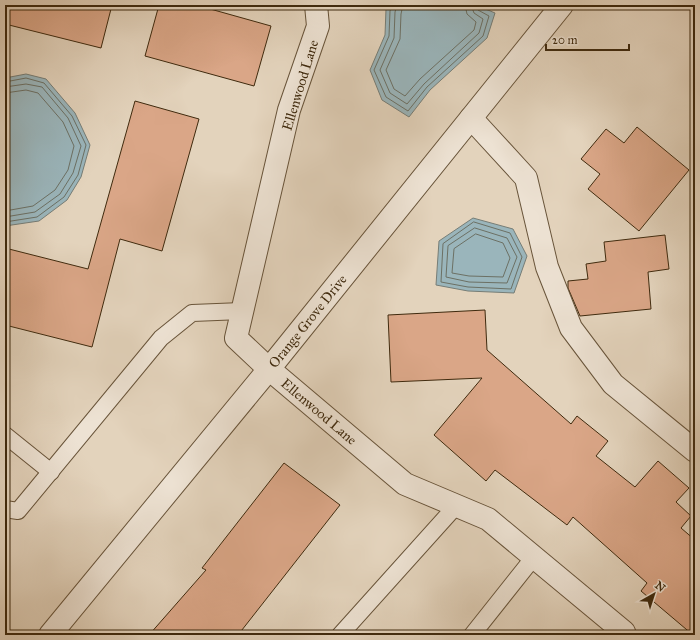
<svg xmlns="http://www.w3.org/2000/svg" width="700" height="640" font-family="'IM FELL Great Primer',serif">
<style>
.water{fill:#9ab5bb;stroke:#767d76}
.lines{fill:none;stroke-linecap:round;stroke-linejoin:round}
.shore{stroke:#6c7064;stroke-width:1}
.building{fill:#daa687;stroke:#3f2a0e}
.service-casing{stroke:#68543a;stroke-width:18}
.minor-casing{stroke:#68543a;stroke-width:24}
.tertiary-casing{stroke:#68543a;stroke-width:24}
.service{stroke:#ede2d3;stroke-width:16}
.minor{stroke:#ede2d3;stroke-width:22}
.tertiary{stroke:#ede2d3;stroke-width:22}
.labels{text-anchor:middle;stroke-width:4;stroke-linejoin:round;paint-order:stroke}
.street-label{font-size:14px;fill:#3f2a0e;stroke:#ede2d3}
</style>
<rect width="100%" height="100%" fill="#e3d3bc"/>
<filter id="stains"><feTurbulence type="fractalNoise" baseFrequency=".005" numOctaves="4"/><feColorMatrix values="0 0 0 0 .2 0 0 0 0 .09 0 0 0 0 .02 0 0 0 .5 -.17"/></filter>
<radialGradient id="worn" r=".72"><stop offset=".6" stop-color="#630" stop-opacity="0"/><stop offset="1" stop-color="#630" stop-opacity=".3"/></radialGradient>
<g class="water">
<polygon points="389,5 476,5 495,13 487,38 430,90 409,117 382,100 370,70 385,35 386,9"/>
<polygon points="26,74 46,79 75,113 90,145 81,177 67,200 39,221 5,226 5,78"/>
<polygon points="473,218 513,229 527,256 514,293 468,291 436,285 439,241"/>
</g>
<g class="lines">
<g class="shore">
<polyline points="392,5 390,11 389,36 374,70 386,97 408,111 427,87 483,36 489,16 478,10 476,5"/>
<polyline points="397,5 395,12 394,38 380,70 390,93 407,104 424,84 479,33 483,19 474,13 471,5"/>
<polyline points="403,5 401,14 400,39 386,70 394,89 405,96 420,79 474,30 476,22 467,14 465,5"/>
<polyline points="5,82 26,78 44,83 72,116 86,145 78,175 64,197 37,217 5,222"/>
<polyline points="5,87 26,84 42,87 68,118 81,146 73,173 60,194 35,212 5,217"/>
<polyline points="5,93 26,90 38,93 63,122 74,146 68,170 55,190 33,206 5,211"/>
<polygon points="474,222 510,233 522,257 511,289 468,287 441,282 443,244"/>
<polygon points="475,228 507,238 517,257 507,283 469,282 446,277 448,246"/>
<polygon points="476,234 503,243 510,258 503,277 469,276 452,273 454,249"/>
</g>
</g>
<g class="building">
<polygon points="5,5 112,5 101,48 5,24"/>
<polygon points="159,5 196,5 271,26 254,86 145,56"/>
<polygon points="135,101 199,119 162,251 120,239 92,347 5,325 5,248 88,269"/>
<polygon points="637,127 689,170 639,231 588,189 600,174 581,159 606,129 624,143"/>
<polygon points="665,235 669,269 648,272 651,309 580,316 568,288 568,281 588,279 586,264 606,261 604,242"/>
<polygon points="485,310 487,350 571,424 577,416 608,441 596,456 635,487 658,461 689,488 676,502 691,516 681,528 695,540 695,635 693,635 641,591 647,583 573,517 567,525 495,470 486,481 434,435 482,378 391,382 388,315"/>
<polygon points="284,463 340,505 238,635 149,635 206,570 202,568"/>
</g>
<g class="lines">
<g class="service-casing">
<g id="service">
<polyline points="5,435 51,472"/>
<polyline points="5,509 18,511 161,338 192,313 242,311"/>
<polyline points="340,635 456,506"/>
<polyline points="472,635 534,557"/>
</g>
</g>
<g class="minor-casing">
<g id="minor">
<path id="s1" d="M316 5 318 26 289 110 236 338 269 369 405 484 488 519 624 632 625 635"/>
<polyline points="471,118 526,178 547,267 571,328 613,384 695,451"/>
</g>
</g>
<g class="tertiary-casing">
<g id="tertiary">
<path id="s2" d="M50 635 269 369 562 5"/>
</g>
</g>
<use href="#service" class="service"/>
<use href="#minor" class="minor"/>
<use href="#tertiary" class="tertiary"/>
</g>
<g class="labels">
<g class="street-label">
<text transform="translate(300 85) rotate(-73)" y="5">Ellenwood Lane</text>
<text dy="5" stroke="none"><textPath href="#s2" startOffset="406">Orange Grove Drive</textPath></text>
<text dy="5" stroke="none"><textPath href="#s1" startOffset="455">Ellenwood Lane</textPath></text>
</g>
</g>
<rect width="700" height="640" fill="none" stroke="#e3d3bc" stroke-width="20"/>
<rect x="6" y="6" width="688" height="628" fill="none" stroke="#3f2a0e" stroke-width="2"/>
<rect x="10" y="10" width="680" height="620" fill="none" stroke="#3f2a0e"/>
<g transform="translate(654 594) rotate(39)" stroke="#ede2d3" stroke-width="3" paint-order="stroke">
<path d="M0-3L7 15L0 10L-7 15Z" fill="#3f2a0e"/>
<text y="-6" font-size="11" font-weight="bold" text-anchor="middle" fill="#3f2a0e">N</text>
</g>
<path d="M546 44v6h83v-6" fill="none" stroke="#3f2a0e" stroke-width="2"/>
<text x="552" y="44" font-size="12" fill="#3f2a0e" stroke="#ede2d3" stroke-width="3" paint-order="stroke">20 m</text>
<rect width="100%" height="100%" filter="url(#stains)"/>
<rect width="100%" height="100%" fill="url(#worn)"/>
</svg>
